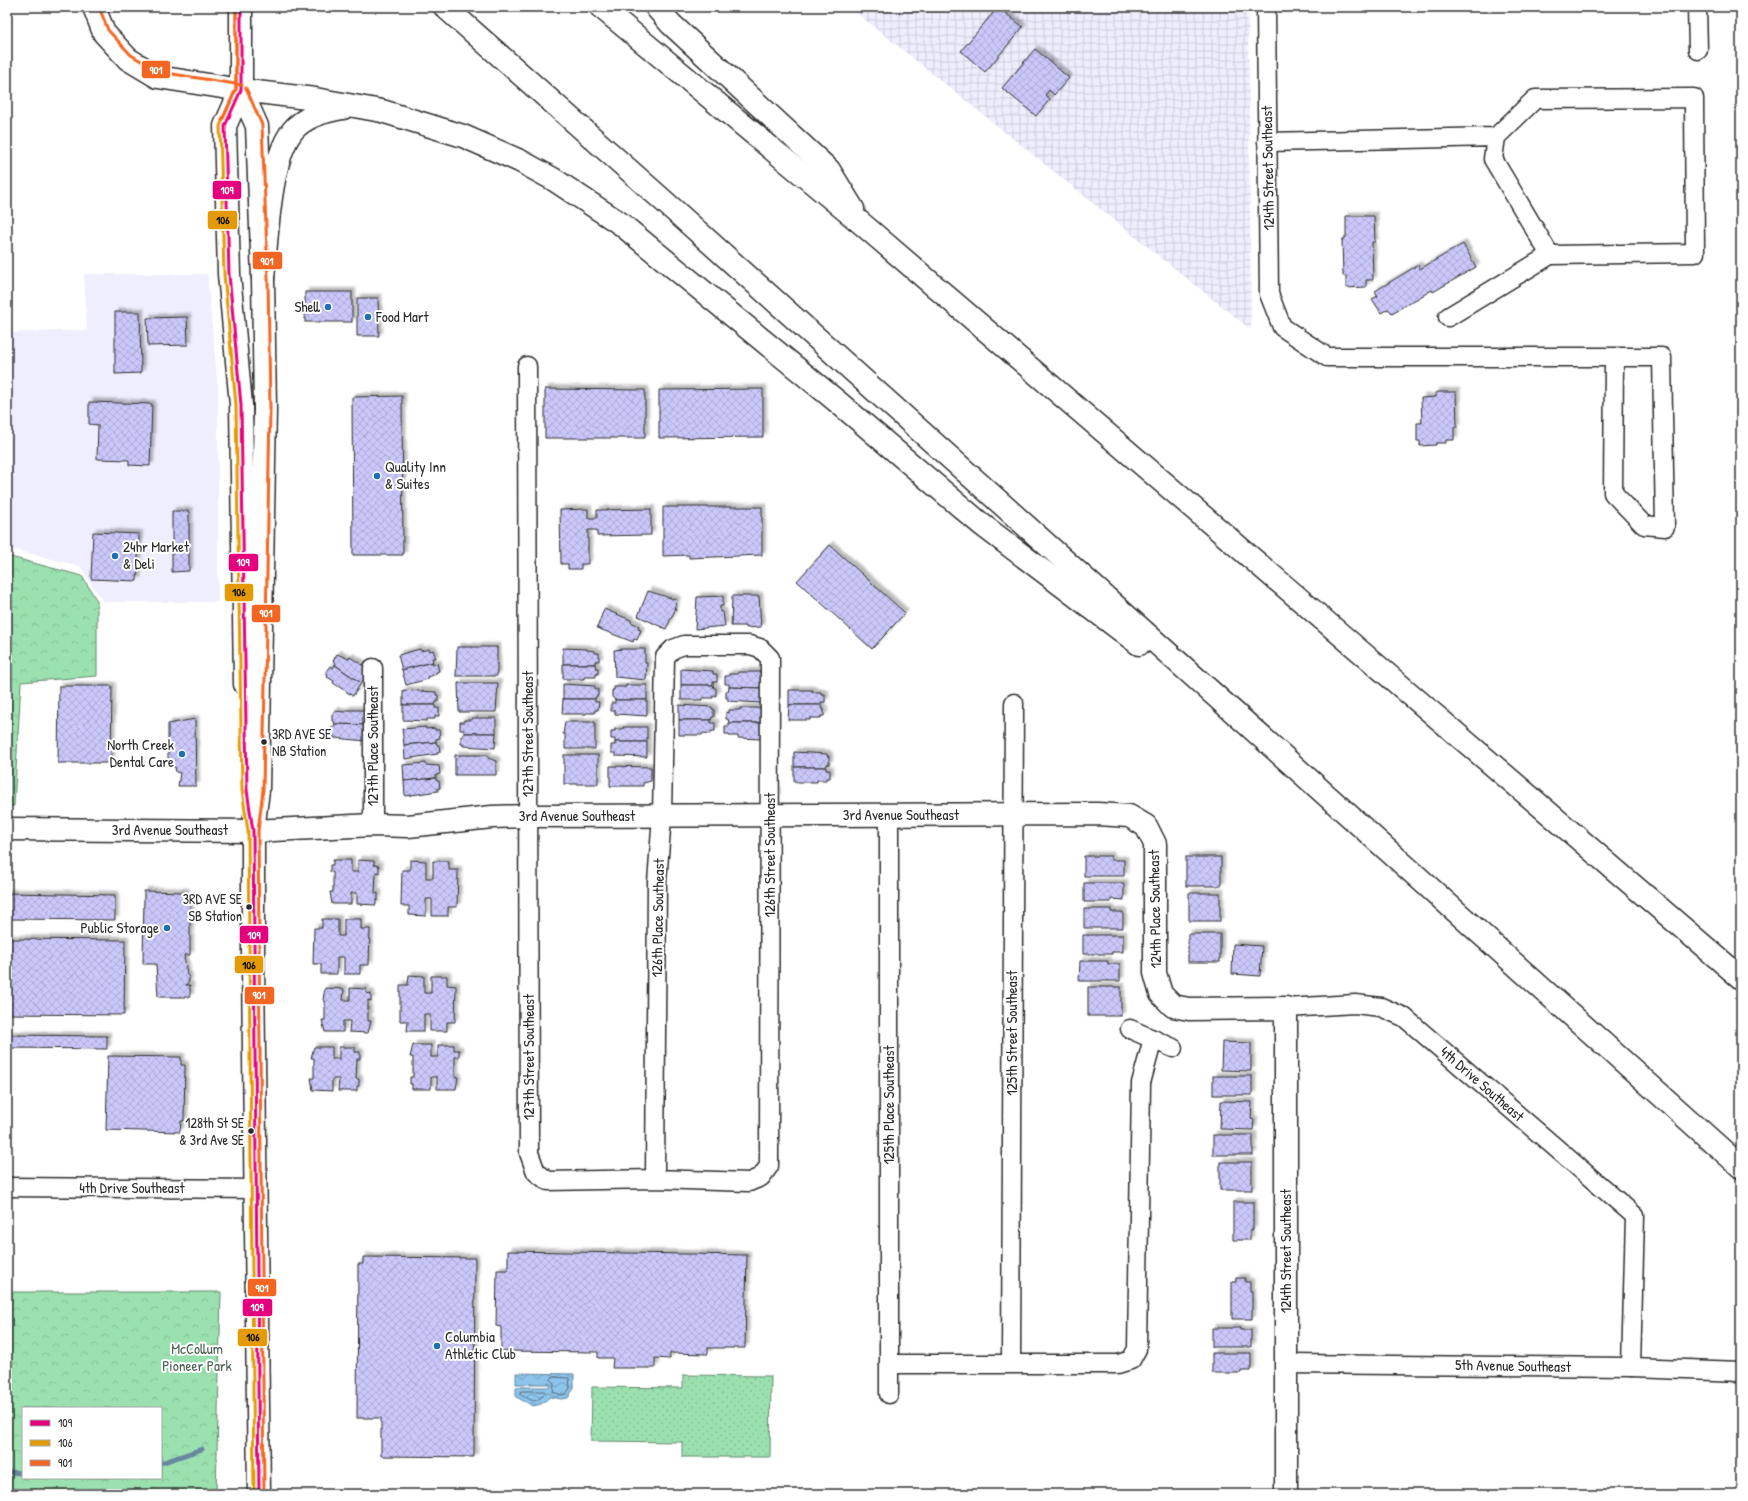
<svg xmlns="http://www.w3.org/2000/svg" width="1748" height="1501" font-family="'Patrick Hand',sans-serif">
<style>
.built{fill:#efeefe}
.industrial{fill:url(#industrial-grid)}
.grass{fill:url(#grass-dots);stroke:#63866d}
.forest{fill:url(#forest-crowns);stroke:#63866d;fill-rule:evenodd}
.water{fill:url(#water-waves);stroke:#66879e}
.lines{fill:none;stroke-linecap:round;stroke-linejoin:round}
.shore{stroke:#526878;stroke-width:1}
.stream{stroke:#66879e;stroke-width:5}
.building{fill:url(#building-cross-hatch);stroke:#2b2b2b;filter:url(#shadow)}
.minor-casing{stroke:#2b2b2b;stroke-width:21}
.tertiary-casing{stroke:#2b2b2b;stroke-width:25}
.primary-casing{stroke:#2b2b2b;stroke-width:25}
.motorway-casing{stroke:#2b2b2b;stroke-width:25}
.minor{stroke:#fff;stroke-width:18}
.tertiary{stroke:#fff;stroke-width:22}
.primary{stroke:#fff;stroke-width:22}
.motorway{stroke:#fff;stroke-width:22}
.bus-1-casing{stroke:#fff;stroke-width:6}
.bus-2-casing{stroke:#fff;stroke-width:6}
.bus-3-casing{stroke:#fff;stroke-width:6}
.bus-1{stroke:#e5007d;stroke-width:3}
.bus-2{stroke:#e39a04;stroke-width:3}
.bus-3{stroke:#f26522;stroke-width:3}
.poi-dot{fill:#1f6fb2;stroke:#fff;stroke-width:1.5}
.bus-dot{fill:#2b2b2b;stroke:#fff;stroke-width:1.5}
.labels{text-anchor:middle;stroke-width:4;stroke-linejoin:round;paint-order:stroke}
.bus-label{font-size:14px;fill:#2b2b2b;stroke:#fff;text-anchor:end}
.street-label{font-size:15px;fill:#2b2b2b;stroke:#fff}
.poi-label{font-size:15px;fill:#2b2b2b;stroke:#fff;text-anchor:start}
.park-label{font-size:15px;fill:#4d6253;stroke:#fff}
.line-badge{stroke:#fff;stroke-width:1.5}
.badge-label{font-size:11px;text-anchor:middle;font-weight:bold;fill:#fff}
.pale-badge-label{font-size:11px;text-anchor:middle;font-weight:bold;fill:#111}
</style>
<defs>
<pattern id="industrial-grid" width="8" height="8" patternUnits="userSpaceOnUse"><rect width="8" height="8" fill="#efeefe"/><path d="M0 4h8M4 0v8" fill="none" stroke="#cdccda"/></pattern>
<pattern id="grass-dots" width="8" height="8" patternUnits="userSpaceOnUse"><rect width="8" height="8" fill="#9be1af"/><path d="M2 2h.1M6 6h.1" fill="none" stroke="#86c197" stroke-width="1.8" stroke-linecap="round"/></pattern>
<pattern id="forest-crowns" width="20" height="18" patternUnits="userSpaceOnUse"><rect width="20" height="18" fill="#9be1af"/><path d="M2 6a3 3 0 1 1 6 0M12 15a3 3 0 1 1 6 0" fill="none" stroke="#86c197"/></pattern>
<pattern id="water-waves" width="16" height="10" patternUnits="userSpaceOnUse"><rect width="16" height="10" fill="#8dc4eb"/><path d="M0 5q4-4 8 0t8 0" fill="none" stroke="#739fbf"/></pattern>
<pattern id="building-cross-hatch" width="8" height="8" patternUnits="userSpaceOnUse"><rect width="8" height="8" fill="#cac7fa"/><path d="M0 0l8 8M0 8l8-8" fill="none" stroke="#aeabd6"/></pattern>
<filter id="shadow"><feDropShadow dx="3.5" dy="-3.5" stdDeviation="1" flood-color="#0004"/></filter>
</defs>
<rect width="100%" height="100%" fill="#fff"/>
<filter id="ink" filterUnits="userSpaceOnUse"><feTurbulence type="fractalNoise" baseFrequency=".025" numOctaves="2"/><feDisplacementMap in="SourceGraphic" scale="8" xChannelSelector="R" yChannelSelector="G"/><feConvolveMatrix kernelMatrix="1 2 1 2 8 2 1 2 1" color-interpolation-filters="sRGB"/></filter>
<g filter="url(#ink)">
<polygon class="built" points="84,274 207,274 218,388 218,602 103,602 80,566 7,548 7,333 87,330"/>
<polygon class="industrial" points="865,7 1248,7 1251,330 858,14"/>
<g class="grass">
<polygon points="683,1375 771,1376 770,1457 682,1457 682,1442 591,1441 592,1387 683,1388"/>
<polygon points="285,1491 391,1494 285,1494"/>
</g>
<g class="forest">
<polygon points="7,556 82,576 97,601 97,676 21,682 14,806 7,806"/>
<path d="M7 1292H221L216 1494H7ZM23 1408H161V1478H23Z"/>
</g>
<polygon class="water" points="516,1373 574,1374 574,1388 568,1398 561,1399 550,1397 541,1404 533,1406 516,1397 516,1387 550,1387 550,1384 516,1384"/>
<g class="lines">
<g class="shore">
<polygon points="553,1377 569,1378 570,1388 566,1394 562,1395 553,1392 554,1384 551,1379"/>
<path d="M521 1391H544L546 1393C533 1405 534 1401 520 1394Z"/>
</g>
<g class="stream">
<polyline points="161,1463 202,1449"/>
<polyline points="7,1472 23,1473"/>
</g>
</g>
<g class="building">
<polygon points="998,7 1023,27 985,72 961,51"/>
<polygon points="1035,49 1069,78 1054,95 1049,90 1045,95 1050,99 1036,116 1002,88"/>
<polygon points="1346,216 1374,216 1375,242 1372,242 1373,280 1366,280 1366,287 1346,288 1346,276 1343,276 1342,240 1346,237"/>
<polygon points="1463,244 1476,267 1433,292 1432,290 1392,313 1388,309 1381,313 1372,299 1378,296 1375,291 1418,265 1420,269"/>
<rect x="305" y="292" width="47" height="30"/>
<polygon points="357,298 378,298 379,336 357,336"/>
<polygon points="115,312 140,312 141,373 115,374"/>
<polygon points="187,317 188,345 148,346 147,318"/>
<polygon points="545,389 645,390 645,438 545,438"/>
<polygon points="763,389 763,437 659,438 659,390"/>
<polygon points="1436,392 1456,392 1457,427 1454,427 1454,440 1446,440 1446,443 1436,443 1436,445 1420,446 1420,441 1417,441 1417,423 1422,423 1421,398 1436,397"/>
<polygon points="402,396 403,555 353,555 352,397"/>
<polygon points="89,402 152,404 150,466 129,465 129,460 97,459 98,425 89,424"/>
<polygon points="663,507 762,507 762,555 689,558 689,555 663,556"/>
<polygon points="588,509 588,518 597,518 597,510 651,509 651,535 597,536 597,530 588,530 588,564 581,564 581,569 568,569 568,564 561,564 560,510"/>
<polygon points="172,511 189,511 189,571 172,572"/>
<polygon points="93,532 139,534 137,581 91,579"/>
<polygon points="830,545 905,613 872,649 797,581"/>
<polygon points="648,591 677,600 674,609 676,608 666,629 638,616"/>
<polygon points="723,596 723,606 720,606 720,612 723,612 725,626 695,629 697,597"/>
<polygon points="732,596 759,596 761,627 746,628 746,626 731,626"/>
<polygon points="604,609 631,620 631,622 639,626 638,629 641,630 637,640 634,639 633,642 597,628"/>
<polygon points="457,647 497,647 497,676 456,676"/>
<polygon points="563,648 587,649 587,650 595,651 595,653 599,653 599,661 595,661 595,664 563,664"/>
<polygon points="420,649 421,651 429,649 430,651 433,650 436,658 432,658 433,662 402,670 398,655"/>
<polygon points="623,649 645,649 645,663 647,663 646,680 615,677 614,650"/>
<polygon points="337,654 349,659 350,657 370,670 361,683 335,665 336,663 333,661"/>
<polygon points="433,662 433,665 437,663 439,671 436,672 436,674 428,677 428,679 406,685 402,670"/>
<polygon points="563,664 595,664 596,668 598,668 598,674 596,674 596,677 584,677 584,679 563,679"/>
<polygon points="335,665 361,683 353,696 333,683 334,681 327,677 328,675 325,673 330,666 333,668"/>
<polygon points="681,669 713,671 713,674 717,674 717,682 713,682 713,685 681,685"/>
<polygon points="738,672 761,672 761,688 729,687 729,684 725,684 725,676 729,676 729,674 738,674"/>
<polygon points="458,683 498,683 496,712 459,712"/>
<polygon points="563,684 595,686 595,689 598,689 598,696 596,696 595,699 563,699"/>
<polygon points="626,685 647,685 647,700 615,700 612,697 612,690 614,690 614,687 626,687"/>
<polygon points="681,685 713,685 714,688 716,688 716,696 713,696 713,698 702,698 702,700 681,700"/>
<polygon points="59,686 112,686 111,763 58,763"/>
<polygon points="729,687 761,688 761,703 728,701 728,698 726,698 726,691 728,691"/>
<polygon points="403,690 436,692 436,695 438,695 438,702 436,702 435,705 403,705"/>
<polygon points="789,690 813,690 812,692 821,692 821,694 825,694 825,702 821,702 821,705 789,705"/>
<polygon points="563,699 595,699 595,702 599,702 598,710 595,710 595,713 586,713 586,714 562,714"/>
<polygon points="615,700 647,700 647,716 615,714 615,711 611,711 611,703 615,703"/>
<polygon points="403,705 435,705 435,708 439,708 439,716 435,716 435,719 427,719 427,721 403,720"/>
<polygon points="679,705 712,707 712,709 714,709 714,717 712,717 711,720 679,720"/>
<polygon points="789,705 821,705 822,709 824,709 824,716 821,716 821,718 810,718 810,720 788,720"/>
<polygon points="740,708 761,708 761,723 729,723 728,719 726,719 726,712 729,713 729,710 740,710"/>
<polygon points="346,710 367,710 367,725 335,724 334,721 332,721 332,714 334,714 334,711 346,712"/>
<polygon points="472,718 496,718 496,733 464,733 464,730 460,730 460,722 464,722 464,720 472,720"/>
<polygon points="195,719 196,786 178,786 180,773 176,772 175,767 168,766 168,724"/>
<polygon points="679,720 711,720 711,723 715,723 715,731 711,731 711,734 703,733 702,735 679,735"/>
<polygon points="565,722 595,722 595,749 565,749 565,734 563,734"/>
<polygon points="729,723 761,723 761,739 738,738 738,736 729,736 729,734 725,734 725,726 729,726"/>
<polygon points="335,724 367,725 366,741 334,738 334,736 330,736 331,727 334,727"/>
<polygon points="426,727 426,729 435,728 435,730 439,730 440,738 436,739 436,742 404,745 402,729"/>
<polygon points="623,727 647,727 647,742 615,742 615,739 611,739 611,731 615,731 615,729 623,729"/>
<polygon points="464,733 496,733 495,748 463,746 463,744 461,744 461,736 462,737"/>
<polygon points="436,742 437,745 439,745 440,752 437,752 438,754 405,759 404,745"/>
<polygon points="615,742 647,742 647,757 615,756 615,753 611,753 611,745 615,745"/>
<polygon points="794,752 827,754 827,756 829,756 829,764 827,764 826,767 794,767"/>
<polygon points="455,755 488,755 488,758 496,761 496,775 455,775"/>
<rect x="564" y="755" width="34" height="29"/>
<polygon points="426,763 426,765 439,766 440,774 436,775 436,778 404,781 403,765"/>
<polygon points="610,766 651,767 651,781 643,783 643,786 610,786"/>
<polygon points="794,767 826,767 826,770 830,770 830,778 826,778 826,780 817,780 817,782 794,782"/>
<polygon points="436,778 437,781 439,781 440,788 438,788 438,791 405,796 404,781"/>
<polygon points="1084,856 1111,856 1111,860 1124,860 1124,876 1084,876"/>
<rect x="1186" y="857" width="35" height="29"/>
<polygon points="333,860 351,860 351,872 358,872 358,860 374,861 374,865 379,866 379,873 376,872 375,893 378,893 378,900 376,900 376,905 357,904 357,893 351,893 351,904 332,904 330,892 333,892 333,872 330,872 330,865 333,865"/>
<polygon points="410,860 426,861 426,878 433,878 433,861 449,861 449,870 458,870 457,907 448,907 448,916 432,916 432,899 426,899 426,916 409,915 409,906 401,906 402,870 410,870"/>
<polygon points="1084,883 1124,883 1124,900 1111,899 1111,902 1084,902"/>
<polygon points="144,891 186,892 186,901 190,901 190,955 184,955 187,975 189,977 189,981 186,985 190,985 190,997 158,997 156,964 143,964"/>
<polygon points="7,893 115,895 115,920 7,919"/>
<rect x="1189" y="893" width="31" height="28"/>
<polygon points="1084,909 1111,909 1111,912 1123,912 1123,928 1084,928"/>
<polygon points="322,919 338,919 338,936 344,936 344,919 361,919 361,929 370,929 369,965 360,965 360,974 344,974 344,957 337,957 337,974 321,974 321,964 313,964 314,928 322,928"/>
<rect x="1188" y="934" width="32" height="28"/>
<polygon points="1083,935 1123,935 1123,952 1112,952 1112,954 1083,954"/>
<polygon points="7,939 125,940 124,1015 7,1014"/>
<polygon points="1233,944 1262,946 1260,976 1232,974"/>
<polygon points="1080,961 1108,961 1108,964 1120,964 1120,981 1079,981"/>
<polygon points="409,975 424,976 424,993 431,993 431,976 447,976 447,985 456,986 455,1022 447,1022 447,1031 430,1031 430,1014 424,1014 424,1031 407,1031 408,1021 400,1021 400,985 408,985"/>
<rect x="1088" y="987" width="33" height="29"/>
<polygon points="325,988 344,989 343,1000 350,1000 350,988 366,989 366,993 371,994 371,1001 368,1000 368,1021 371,1021 368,1033 349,1032 350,1021 343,1021 343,1032 325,1032 322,1020 325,1020 325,1000 323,1000"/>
<polygon points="7,1035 107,1036 107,1049 7,1048"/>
<polygon points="1222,1042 1251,1043 1251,1071 1221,1070"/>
<polygon points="413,1045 431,1045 431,1057 438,1057 438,1045 454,1045 454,1050 459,1050 459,1057 455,1057 455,1077 458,1077 456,1089 437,1089 437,1077 431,1077 431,1089 412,1089 412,1084 410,1084 410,1077 413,1077 413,1057 410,1057"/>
<polygon points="314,1047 332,1047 332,1059 339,1059 339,1047 355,1047 355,1052 360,1052 360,1059 357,1059 356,1079 359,1079 359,1086 357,1086 357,1091 338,1091 339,1079 332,1079 332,1091 313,1090 311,1078 314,1078 314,1058 311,1058"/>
<polygon points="108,1056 181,1057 181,1065 185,1065 184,1121 181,1121 180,1132 106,1130"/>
<rect x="1213" y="1076" width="39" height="19"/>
<polygon points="1221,1101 1252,1102 1251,1119 1254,1120 1253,1130 1220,1129"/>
<rect x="1213" y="1135" width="40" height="20"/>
<rect x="1220" y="1162" width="32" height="28"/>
<polygon points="1233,1202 1253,1202 1253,1230 1250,1230 1250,1240 1233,1240"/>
<polygon points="508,1251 747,1255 745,1348 708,1348 708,1354 670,1353 670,1359 655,1358 655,1368 612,1368 613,1358 598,1358 598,1352 501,1351 501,1327 496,1326 497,1270 508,1270"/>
<polygon points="363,1257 475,1258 474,1457 381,1456 381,1418 357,1418 358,1264 363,1264"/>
<polygon points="1236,1278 1245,1278 1245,1282 1250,1282 1250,1291 1252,1291 1252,1319 1232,1319 1232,1282 1236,1282"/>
<polygon points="1212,1328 1240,1328 1240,1330 1251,1330 1251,1347 1212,1347"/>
<polygon points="1212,1353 1251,1353 1251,1371 1241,1371 1241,1373 1212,1373"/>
</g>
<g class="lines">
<g class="minor-casing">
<g id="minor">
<polyline points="1266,7 1269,294 1282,327 1327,357 1662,357 1665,527 1644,525 1613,493 1614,357"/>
<polyline points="1697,7 1698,50"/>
<polyline points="1267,142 1496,137 1535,99 1694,98 1695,253 1550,255 1493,159 1496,137"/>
<polyline points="1448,317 1550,255"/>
<polyline points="527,366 529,1153 536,1172 548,1181 655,1179 749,1182 761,1177 769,1166 770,658 760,648 750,645 684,645 673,649 665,657 662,816 657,882 655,1179"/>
<polyline points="373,825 373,668"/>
<polyline points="1286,1008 1355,1004 1381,1007 1404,1017 1635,1216 1631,1367"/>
<polyline points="1130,1029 1173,1048"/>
<polyline points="7,1187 257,1189"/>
<polyline points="1011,1363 1014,703"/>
<polyline points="889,1364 1118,1364 1131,1360 1137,1349 1141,1083 1153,1039"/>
<polyline points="1286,1364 1631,1367 1741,1371"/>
<polyline points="889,1394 889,816"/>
</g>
</g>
<g class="tertiary-casing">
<polyline id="tertiary" points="7,829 253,831 373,825 408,826 492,817 528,816 1098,814 1129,816 1146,826 1155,844 1155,973 1161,994 1173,1006 1189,1009 1286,1008 1286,1494"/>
</g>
<g class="primary-casing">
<g id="primary">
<polyline points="241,7 241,90 225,126 229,274 241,405 245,684"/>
<polyline points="241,90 257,126 263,278 265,409 258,790 253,831 253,965 259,1494"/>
</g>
</g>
<g class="motorway-casing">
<g id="motorway">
<polyline points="94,7 104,33 128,59 158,77 241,90 315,99 382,111 463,136 520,161 553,179 621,224 839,403 981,524 1139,644"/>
<polyline points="445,7 666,203 1741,1167"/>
<polyline points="601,7 861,223 1741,978"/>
<polyline points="656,7 671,24 829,170 853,209"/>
<path d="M263 278C267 240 269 153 296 127 309 115 326 111 343 108"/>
</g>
</g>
<use href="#minor" class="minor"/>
<use href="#tertiary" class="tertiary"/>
<use href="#primary" class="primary"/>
<use href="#motorway" class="motorway"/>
<g class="bus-1-casing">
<polyline id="bus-1" points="241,7 241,90 225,126 229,274 241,405 247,790 253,831 259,1494"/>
</g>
<g class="bus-2-casing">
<polyline id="bus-2" points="236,7 236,89 220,126 224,274 236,405 242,790 248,831 254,1494"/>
</g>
<g class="bus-3-casing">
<g id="bus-3">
<polyline points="99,7 108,30 131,55 160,72 242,85"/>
<polyline points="246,88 262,125 268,278 270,409 263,790 258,831 264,1494"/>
<polyline points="222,120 236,89 236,7"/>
</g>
</g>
<use href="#bus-1" class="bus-1"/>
<use href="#bus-2" class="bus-2"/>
<use href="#bus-3" class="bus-3"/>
</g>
</g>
<g class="poi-dot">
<circle cx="328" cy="307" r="4"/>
<circle cx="368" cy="317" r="4"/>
<circle cx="377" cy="476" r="4"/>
<circle cx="115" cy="556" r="4"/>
<circle cx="182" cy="754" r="4"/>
<circle cx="167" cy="928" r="4"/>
<circle cx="437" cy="1346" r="4"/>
</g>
<g class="bus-dot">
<circle cx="264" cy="742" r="3.5"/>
<circle cx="249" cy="907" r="3.5"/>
<circle cx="251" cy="1131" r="3.5"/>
</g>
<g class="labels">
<g class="bus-label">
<text x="272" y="739" text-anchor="start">3RD AVE SE<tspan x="272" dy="17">NB Station</tspan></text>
<text x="242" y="904">3RD AVE SE<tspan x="242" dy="17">SB Station</tspan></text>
<text x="244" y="1128">128th St SE<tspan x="244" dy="17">&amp; 3rd Ave SE</tspan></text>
</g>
<g class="street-label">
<text transform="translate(1268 168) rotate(-91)" y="5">124th Street Southeast</text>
<text transform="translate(528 734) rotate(-90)" y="5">127th Street Southeast</text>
<text transform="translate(373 746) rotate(-90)" y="5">127th Place Southeast</text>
<text x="901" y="820">3rd Avenue Southeast</text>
<text x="577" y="821">3rd Avenue Southeast</text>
<text x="170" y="835">3rd Avenue Southeast</text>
<text transform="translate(770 855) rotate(-90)" y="5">126th Street Southeast</text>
<text transform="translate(1155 909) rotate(-91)" y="5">124th Place Southeast</text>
<text transform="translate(658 918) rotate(-89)" y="5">126th Place Southeast</text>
<text transform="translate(1012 1033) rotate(-90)" y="5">125th Street Southeast</text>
<text transform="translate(529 1057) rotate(-90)" y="5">127th Street Southeast</text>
<text transform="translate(1482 1084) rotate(41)" y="5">4th Drive Southeast</text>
<text transform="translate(889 1105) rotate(-90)" y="5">125th Place Southeast</text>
<text x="132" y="1193">4th Drive Southeast</text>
<text transform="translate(1286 1251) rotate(-90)" y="5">124th Street Southeast</text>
<text transform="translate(1513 1366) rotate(1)" y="5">5th Avenue Southeast</text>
</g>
<g class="poi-label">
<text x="320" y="312" text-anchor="end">Shell</text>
<text x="376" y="322">Food Mart</text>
<text x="385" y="472">Quality Inn<tspan x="385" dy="17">&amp; Suites</tspan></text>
<text x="123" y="552">24hr Market<tspan x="123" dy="17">&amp; Deli</tspan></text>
<text x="174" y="750" text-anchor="end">North Creek<tspan x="174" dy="17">Dental Care</tspan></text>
<text x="159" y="933" text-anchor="end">Public Storage</text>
<text x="445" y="1342">Columbia<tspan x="445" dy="17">Athletic Club</tspan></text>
</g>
<g class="park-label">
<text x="197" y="1354">McCollum<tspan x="197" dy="17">Pioneer Park</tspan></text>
</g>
</g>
<g class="line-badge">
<rect x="141" y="60" width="30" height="19" rx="4" fill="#f26522"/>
<rect x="212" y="180" width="30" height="20" rx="4" fill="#e5007d"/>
<rect x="207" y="210" width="31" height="20" rx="4" fill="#e39a04"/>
<rect x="252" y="251" width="31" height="19" rx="4" fill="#f26522"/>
<rect x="228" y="553" width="31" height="19" rx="4" fill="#e5007d"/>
<rect x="224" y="583" width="30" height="19" rx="4" fill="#e39a04"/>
<rect x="251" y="604" width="30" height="19" rx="4" fill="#f26522"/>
<rect x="239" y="925" width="30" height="19" rx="4" fill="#e5007d"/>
<rect x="234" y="955" width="30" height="19" rx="4" fill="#e39a04"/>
<rect x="244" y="986" width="31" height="19" rx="4" fill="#f26522"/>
<rect x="247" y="1278" width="30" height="19" rx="4" fill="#f26522"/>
<rect x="242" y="1298" width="31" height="19" rx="4" fill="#e5007d"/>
<rect x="237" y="1328" width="31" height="19" rx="4" fill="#e39a04"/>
</g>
<g class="badge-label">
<text x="156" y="74">901</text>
<text x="227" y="194">109</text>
<text x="267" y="265">901</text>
<text x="243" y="566">109</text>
<text x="266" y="617">901</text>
<text x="254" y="939">109</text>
<text x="259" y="999">901</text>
<text x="262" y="1292">901</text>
<text x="257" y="1311">109</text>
</g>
<g class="pale-badge-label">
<text x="223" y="224">106</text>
<text x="239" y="596">106</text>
<text x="249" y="969">106</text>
<text x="253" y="1341">106</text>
</g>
<rect width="1748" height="1501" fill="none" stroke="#fff" stroke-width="24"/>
<rect x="12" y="12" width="1724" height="1477" fill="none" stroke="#2b2b2b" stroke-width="1.5" filter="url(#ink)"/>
<rect x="22" y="1407" width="140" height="72" fill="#ffffff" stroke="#aaaaaa"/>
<rect x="30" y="1420" width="20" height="6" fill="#e5007d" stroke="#aaaaaa"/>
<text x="58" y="1427" font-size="12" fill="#2b2b2b">109</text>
<rect x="30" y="1440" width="20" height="6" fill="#e39a04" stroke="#aaaaaa"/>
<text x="58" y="1447" font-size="12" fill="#2b2b2b">106</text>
<rect x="30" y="1460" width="20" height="6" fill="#f26522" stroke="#aaaaaa"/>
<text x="58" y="1467" font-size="12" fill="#2b2b2b">901</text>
</svg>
